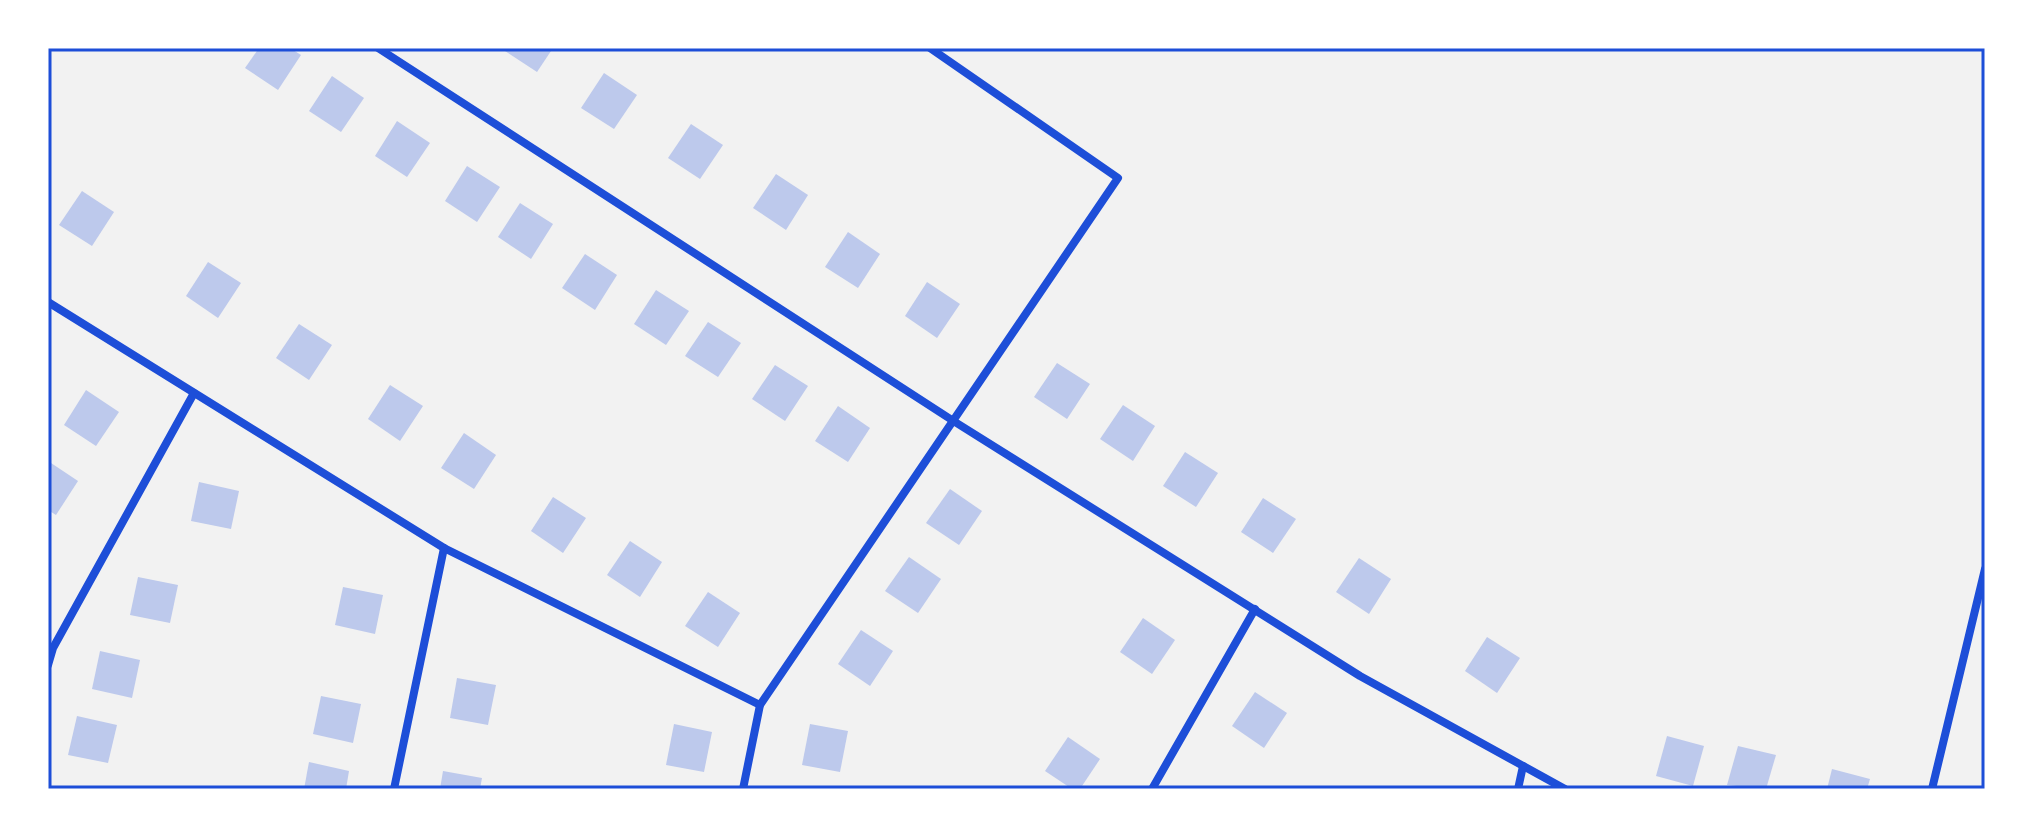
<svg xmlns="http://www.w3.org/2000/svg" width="2033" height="837" font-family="Spectral,serif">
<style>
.building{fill:#bdc9ec}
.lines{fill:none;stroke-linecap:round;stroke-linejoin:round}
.minor{stroke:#1d4ed8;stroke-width:8}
.neatline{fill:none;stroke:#1d4ed8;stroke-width:3}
</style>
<rect width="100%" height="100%" fill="#f2f2f2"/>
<g class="building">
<polygon points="259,48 290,48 301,55 278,90 245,68"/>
<polygon points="507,48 553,48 537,72 505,51"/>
<polygon points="604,73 637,95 614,129 581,108"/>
<polygon points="332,76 364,98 341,132 309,111"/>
<polygon points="397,121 430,143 407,177 375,156"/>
<polygon points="691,124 723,145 700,179 668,158"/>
<polygon points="467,166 500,187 477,222 445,201"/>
<polygon points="776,174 808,195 786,230 753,208"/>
<polygon points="82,191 114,212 92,246 59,225"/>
<polygon points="520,203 553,224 531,259 498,237"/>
<polygon points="848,232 880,254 858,288 825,267"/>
<polygon points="585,254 617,275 595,310 562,288"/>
<polygon points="208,262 241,283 218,318 186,296"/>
<polygon points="927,282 960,304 937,338 905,316"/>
<polygon points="656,290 689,311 666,345 634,324"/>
<polygon points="708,322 741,343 718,377 685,356"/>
<polygon points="299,324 332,345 309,380 276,358"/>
<polygon points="1057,363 1090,384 1067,419 1034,397"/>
<polygon points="775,365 808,386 785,421 752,399"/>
<polygon points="390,385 423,406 400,441 368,419"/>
<polygon points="86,390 119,412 96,446 64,425"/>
<polygon points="1123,405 1155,426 1133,461 1100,439"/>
<polygon points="838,406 870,428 848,462 815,441"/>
<polygon points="464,433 496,455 474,489 441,468"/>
<polygon points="1185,452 1218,473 1196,507 1163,486"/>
<polygon points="48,461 78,481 56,515 48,510"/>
<polygon points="199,482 239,491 231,529 191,521"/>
<polygon points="950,489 982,511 959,545 926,523"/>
<polygon points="553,497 586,518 563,553 531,531"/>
<polygon points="1263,498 1296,519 1273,553 1241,532"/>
<polygon points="630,541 662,562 640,597 607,575"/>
<polygon points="909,557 941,579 918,613 885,591"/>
<polygon points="1359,558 1391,579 1369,614 1336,592"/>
<polygon points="138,577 178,585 170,623 130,615"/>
<polygon points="343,587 383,595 375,634 335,625"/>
<polygon points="708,592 740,613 718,647 685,626"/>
<polygon points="1143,618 1175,640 1152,674 1120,652"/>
<polygon points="861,630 893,651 870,686 838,664"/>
<polygon points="1487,637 1520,658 1497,693 1465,671"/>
<polygon points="100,651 140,660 132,698 92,689"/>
<polygon points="457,678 496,685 488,725 450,718"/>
<polygon points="1255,692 1287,713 1264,748 1232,726"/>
<polygon points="321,696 361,704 353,743 313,734"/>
<polygon points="77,716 117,725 108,763 68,755"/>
<polygon points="674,724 712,732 704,772 666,765"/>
<polygon points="810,724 848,731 840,772 802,765"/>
<polygon points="1667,736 1704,746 1693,786 1656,776"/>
<polygon points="1068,737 1100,759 1080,789 1072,789 1045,771"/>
<polygon points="1738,746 1776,755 1766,789 1727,785"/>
<polygon points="309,762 349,771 346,789 304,789"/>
<polygon points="1832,769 1870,779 1867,789 1827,789"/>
<polygon points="443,771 482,778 480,789 440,789"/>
</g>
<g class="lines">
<g class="minor">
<polyline points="378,48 955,422 1360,676 1565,789"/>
<polyline points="48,302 444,548 760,705"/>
<polyline points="48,665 53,648 194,393"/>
<polyline points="394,789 444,548"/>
<polyline points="743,789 760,705 1118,178 930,48"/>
<polyline points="1152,789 1255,609"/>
<polyline points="1518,789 1523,766"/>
<polyline points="1932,789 1985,569"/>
</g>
</g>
<rect width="2033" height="837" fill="none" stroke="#ffffff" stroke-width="100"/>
<rect x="50" y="50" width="1933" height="737" class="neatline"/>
</svg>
